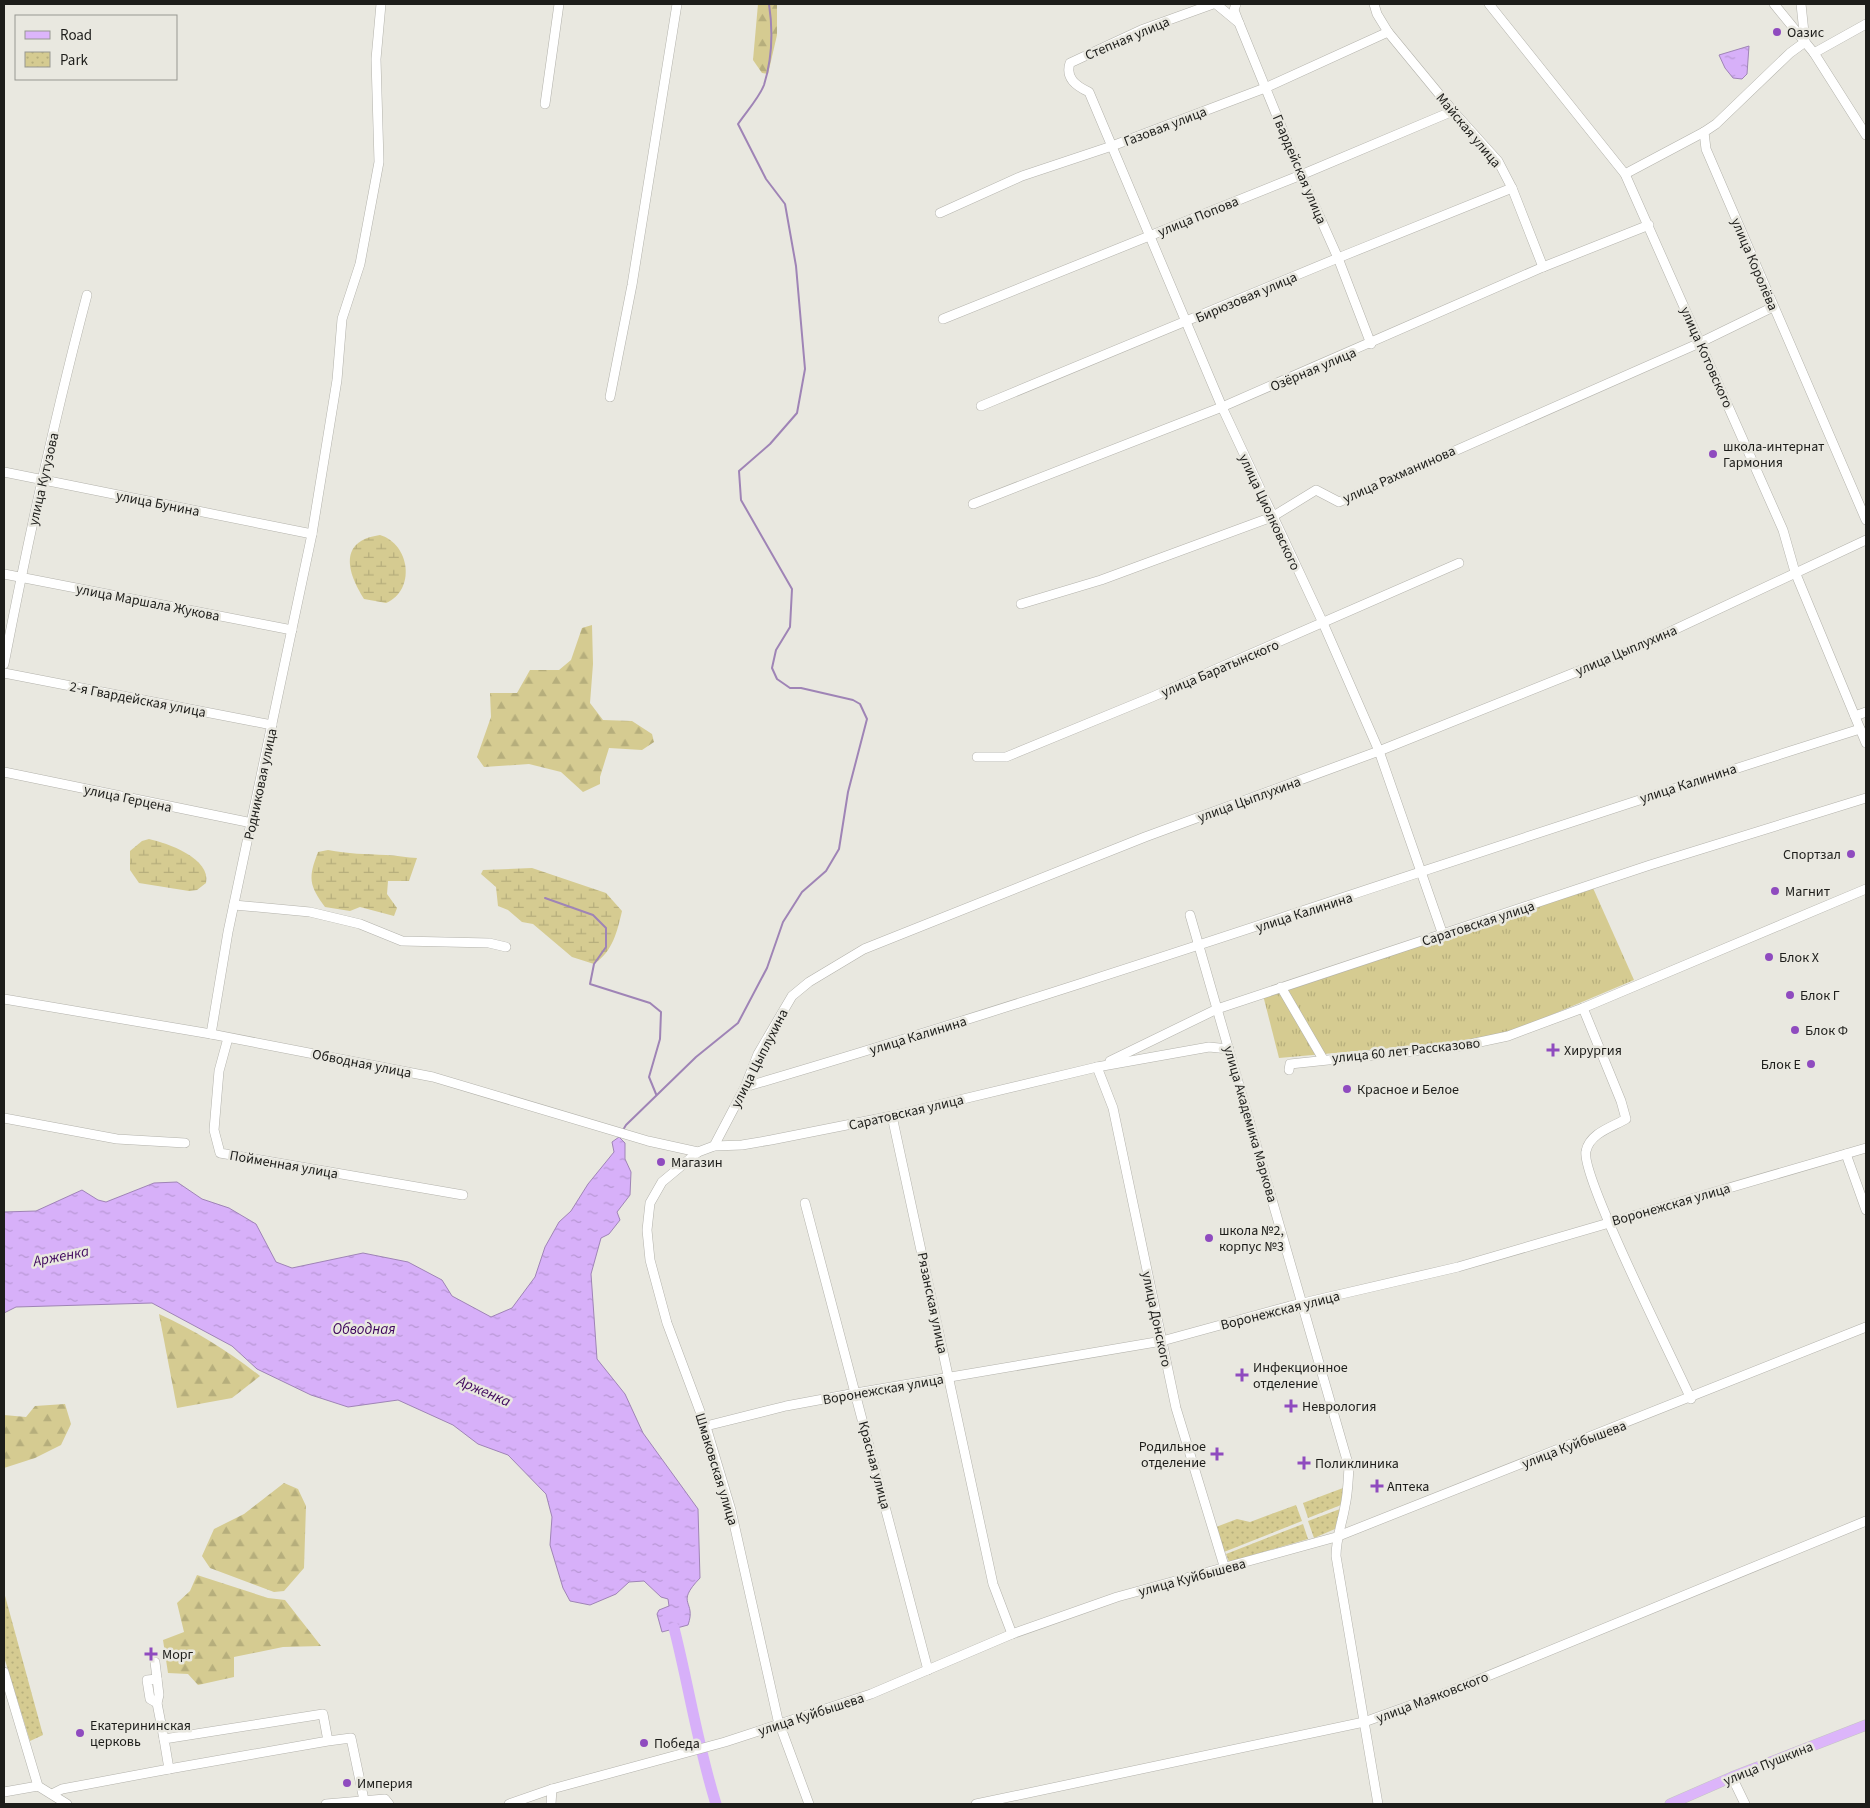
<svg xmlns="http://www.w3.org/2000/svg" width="1870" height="1808" font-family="'Source Sans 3',sans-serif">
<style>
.grass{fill:url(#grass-tufts)}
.forest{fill:url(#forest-firs)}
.wetland{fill:url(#wetland-marsh)}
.park{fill:url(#park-dots)}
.water{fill:url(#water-ripples);stroke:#9f84b6}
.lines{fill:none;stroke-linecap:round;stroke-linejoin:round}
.stream{stroke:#9f84b6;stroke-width:2}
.river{stroke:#d7b0f9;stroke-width:11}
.minor-casing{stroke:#b3b2ab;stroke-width:10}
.major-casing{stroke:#c4c4c3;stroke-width:11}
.minor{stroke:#fff;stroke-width:9}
.major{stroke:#dcb5fa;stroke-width:10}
.poi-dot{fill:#8f4bbf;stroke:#e9e8e0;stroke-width:2}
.labels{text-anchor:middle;stroke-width:5;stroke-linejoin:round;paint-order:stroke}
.poi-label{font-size:14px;fill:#1d1d1a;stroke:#e9e8e0;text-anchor:start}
.street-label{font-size:14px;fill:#1d1d1a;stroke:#e9e8e0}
.water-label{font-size:15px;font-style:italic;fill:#3f075d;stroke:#e9e8e0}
</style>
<defs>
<pattern id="grass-tufts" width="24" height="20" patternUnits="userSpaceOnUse" patternTransform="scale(1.25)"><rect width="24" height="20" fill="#d5cb91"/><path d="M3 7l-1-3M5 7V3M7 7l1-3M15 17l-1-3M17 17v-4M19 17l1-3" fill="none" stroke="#b6ae7c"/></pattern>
<pattern id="forest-firs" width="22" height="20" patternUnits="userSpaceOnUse" patternTransform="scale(1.25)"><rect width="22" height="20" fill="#d5cb91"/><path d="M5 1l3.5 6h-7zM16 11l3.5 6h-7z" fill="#b6ae7c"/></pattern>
<pattern id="wetland-marsh" width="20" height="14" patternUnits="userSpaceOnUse" patternTransform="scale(1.25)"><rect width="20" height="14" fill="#d5cb91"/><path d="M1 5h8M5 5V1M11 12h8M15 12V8" fill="none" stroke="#b6ae7c"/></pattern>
<pattern id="park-dots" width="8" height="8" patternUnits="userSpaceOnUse" patternTransform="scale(1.25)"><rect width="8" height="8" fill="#d5cb91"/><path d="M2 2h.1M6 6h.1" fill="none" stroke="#b6ae7c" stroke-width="1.8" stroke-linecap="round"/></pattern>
<pattern id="water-ripples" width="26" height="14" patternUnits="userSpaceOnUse" patternTransform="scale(1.25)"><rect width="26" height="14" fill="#d7b0f9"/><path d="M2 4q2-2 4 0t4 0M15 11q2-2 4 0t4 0" fill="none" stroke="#b897d5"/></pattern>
</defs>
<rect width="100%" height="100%" fill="#e9e8e0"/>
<polygon class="grass" points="1593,888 1634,980 1525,1026 1498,1035 1469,1041 1279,1058 1263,995"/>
<g class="forest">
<polygon points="758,4 777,4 777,35 768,74 762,73 753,60"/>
<polygon points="592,625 593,664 590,703 603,720 632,721 652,734 654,742 642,750 609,748 600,777 600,784 583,792 561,772 529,764 484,767 477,757 491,717 490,693 517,693 530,670 559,670 571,660 582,628"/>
<path d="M159 1314C196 1331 228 1351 260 1376L232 1398 177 1408Z"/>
<polygon points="65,1404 71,1424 61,1445 35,1458 4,1468 4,1415 26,1417 35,1406"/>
<polygon points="284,1483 298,1489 306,1506 304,1568 284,1591 274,1592 210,1568 202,1556 214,1529 244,1514"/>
<polygon points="197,1575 268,1598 285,1600 321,1646 283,1647 234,1657 234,1677 198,1685 188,1674 168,1673 163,1640 184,1632 177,1603 190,1591"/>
</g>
<g class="wetland">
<path d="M380 535C410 544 416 590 386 603L364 599C347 572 338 541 380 535Z"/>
<path d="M149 839C167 843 211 858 206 883L197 890 189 891 139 883 130 870V851L142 841Z"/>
<path d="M328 850C348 854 366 854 386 855 396 855 407 858 417 858L409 881H388L387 894 397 908 394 916 360 907 350 911 325 907C309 885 308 878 318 852Z"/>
<path d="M532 868 606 893 622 911C617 932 613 951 594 964L572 957 533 924 522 922 508 910 498 906 496 887 481 874 483 870Z"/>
</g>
<g class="park">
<polygon points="1343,1488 1341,1505 1308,1518 1303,1503"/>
<polygon points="1296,1505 1302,1521 1224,1552 1216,1527 1237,1519 1250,1522"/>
<polygon points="1340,1509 1335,1529 1314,1538 1308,1521"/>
<polygon points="1303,1524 1308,1539 1229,1562 1226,1554"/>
<polygon points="4,1592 43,1735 30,1741 4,1657"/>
</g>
<g class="water">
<polygon points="1749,46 1747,74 1742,79 1733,78 1725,68 1719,55"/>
<path d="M619 1137 625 1143V1159L631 1172 630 1195 617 1212 620 1220 609 1234 601 1238 591 1274 597 1359 625 1394 643 1433 698 1509 700 1578C674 1605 697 1600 688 1625L662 1632 657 1614 659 1610 669 1606 668 1599 661 1597 644 1581 629 1582 616 1594 590 1605 570 1601 563 1588 550 1545 552 1517 546 1494 508 1455 478 1444 453 1425 398 1400 348 1407 311 1395 257 1369 232 1346 152 1303 16 1307 4 1313V1212L36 1211 82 1190 98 1200 106 1202 154 1183 177 1182 202 1199 229 1208 256 1224 276 1262 292 1268 363 1253 408 1262 442 1280 452 1296 491 1317 512 1308 535 1277 545 1247 559 1222 571 1211 588 1184 614 1152 612 1142Z"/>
</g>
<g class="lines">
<g class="stream">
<polyline points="545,898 593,915 606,928 606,947 594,964 590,984 650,1003 661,1012 660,1039 649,1077 656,1094"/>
<path d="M623 1130 626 1125 696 1057 738 1023 767 968 783 922 802 892 826 871 839 849 848 792 867 719 860 704 853 700 801 688H790L777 679 772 668 776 650 790 627 792 589 741 500 739 471 770 444 797 413 805 369 796 266 785 204 766 179 738 124C746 112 759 98 764 85 772 59 773 30 769 4"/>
</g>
<path class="river" d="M674 1628C689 1687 698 1747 716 1804"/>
<g class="minor-casing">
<g id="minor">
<path d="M1213 4 1141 30 1070 63C1065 78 1076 86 1089 92L1222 407 1323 623 1379 751 1443 935"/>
<polyline points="1216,4 1239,23 1301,175 1338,258 1371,344"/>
<polyline points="1236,4 1234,10 1239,23"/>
<polyline points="1374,4 1377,14 1388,32 1453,111 1498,161 1512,188 1543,267"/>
<polyline points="1489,4 1625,174 1783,530 1795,572 1866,743"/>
<polyline points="1774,4 1814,53 1866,135"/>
<polyline points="1801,4 1805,42 1790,53 1716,124 1704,132 1706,149 1866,520"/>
<polyline points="1814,53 1866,24"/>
<polyline points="545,104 559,4"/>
<polyline points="1625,174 1704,132"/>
<polyline points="940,213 1022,176 1112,146 1265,88 1388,32"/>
<polyline points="943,319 1301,175 1453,111"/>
<polyline points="610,397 632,285 677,4"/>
<polyline points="981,406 1338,258 1512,188"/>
<polyline points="4,472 312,534"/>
<polyline points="973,504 1222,407 1543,267 1649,225"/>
<polyline points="4,574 292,630"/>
<polyline points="1021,604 1101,580 1272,517 1316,490 1339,502 1695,345 1773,307"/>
<path d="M4 664C28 540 55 416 87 295"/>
<polyline points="4,673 272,725"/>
<polyline points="1855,716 1866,712"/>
<polyline points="977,757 1006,757 1152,697 1459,563"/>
<polyline points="4,772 252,823"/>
<polyline points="234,905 310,912 360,924 402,941 489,943 506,947"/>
<path d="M1190 915 1349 1467C1348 1481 1348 1493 1345 1506 1342 1524 1336 1538 1336 1556L1378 1804"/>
<polyline points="1281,987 1323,1059"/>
<polyline points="4,999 211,1034 433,1077 648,1141 698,1152 714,1146 742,1145 771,1140 892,1116 1097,1067 1209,1047 1229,1049"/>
<path d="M1583 1008 1621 1101 1626 1119C1612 1127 1590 1133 1586 1151 1580 1175 1675 1363 1691 1399"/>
<polyline points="211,1034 228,932 312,534 337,380 342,319 360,264 379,162 376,59 381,4"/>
<polyline points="228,1038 219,1071 214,1130 220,1153 463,1195"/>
<polyline points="1110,1061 1217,1009 1650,865 1866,798"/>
<polyline points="1097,1067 1113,1108 1176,1408 1225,1569"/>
<polyline points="1289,1070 1290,1064 1461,1046 1508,1036 1583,1008 1866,889"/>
<path d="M745 1087C1120 977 1488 846 1860 729"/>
<polyline points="892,1116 993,1584 1012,1634"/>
<polyline points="4,1118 117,1139 185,1143"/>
<polyline points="714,1146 745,1087 758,1054 792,996 809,982 864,949 1145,837 1379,751 1631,650 1866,540"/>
<polyline points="698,1152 662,1182 650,1203 647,1230 650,1260 667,1323 707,1430 731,1510 778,1720 809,1804"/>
<polyline points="1846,1154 1866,1210"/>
<polyline points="805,1203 928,1670"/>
<polyline points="706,1426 786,1406 856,1393 1162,1341 1290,1306 1458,1267 1866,1148"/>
<polyline points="155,1662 159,1695 157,1703 164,1739"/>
<polyline points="4,1672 38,1786"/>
<polyline points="157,1703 150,1699 147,1680 157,1679"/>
<polyline points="328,1741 169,1769 164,1739 323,1714 328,1741 351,1738 364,1800"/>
<polyline points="1732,1777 1745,1804"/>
<polyline points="4,1792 38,1786 67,1804"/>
<polyline points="52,1794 62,1789 169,1769"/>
<polyline points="326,1804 385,1799 389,1804"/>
<polyline points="509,1804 552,1789 725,1742 871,1694 1012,1634 1117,1597 1336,1537 1866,1327"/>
<polyline points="551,1804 552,1789"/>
<polyline points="976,1804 1364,1722 1451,1691 1866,1521"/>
</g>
</g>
<g class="major-casing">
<polyline id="major" points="1670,1804 1732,1777 1866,1725"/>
</g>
<use href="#minor" class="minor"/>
<use href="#major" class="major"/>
</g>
<g class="poi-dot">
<circle cx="1777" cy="32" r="5"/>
<circle cx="1713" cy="454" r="5"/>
<circle cx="1851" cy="854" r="5"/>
<circle cx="1775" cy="891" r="5"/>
<circle cx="1769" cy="957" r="5"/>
<circle cx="1790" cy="995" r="5"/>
<circle cx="1795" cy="1030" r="5"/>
<path d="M1550.5 1042.5h5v5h5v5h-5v5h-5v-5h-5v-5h5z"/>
<circle cx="1811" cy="1064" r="5"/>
<circle cx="1347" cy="1089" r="5"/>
<circle cx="661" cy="1162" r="5"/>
<circle cx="1209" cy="1238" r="5"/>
<path d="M1239.5 1367.5h5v5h5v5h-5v5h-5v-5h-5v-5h5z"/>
<path d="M1288.5 1398.5h5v5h5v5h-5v5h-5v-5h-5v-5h5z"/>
<path d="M1214.5 1446.5h5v5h5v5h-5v5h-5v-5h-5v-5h5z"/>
<path d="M1301.5 1455.5h5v5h5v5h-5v5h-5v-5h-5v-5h5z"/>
<path d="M1374.5 1478.5h5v5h5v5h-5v5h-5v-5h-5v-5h5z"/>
<path d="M148.5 1646.5h5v5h5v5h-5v5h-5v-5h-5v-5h5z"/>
<circle cx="80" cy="1733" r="5"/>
<circle cx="644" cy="1743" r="5"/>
<circle cx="347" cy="1783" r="5"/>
</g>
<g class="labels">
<g class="poi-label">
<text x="1787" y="37">Оазис</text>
<text x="1723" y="451">школа-интернат<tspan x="1723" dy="16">Гармония</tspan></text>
<text x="1841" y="859" text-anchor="end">Спортзал</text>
<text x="1785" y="896">Магнит</text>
<text x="1779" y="962">Блок Х</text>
<text x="1800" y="1000">Блок Г</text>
<text x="1805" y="1035">Блок Ф</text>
<text x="1564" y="1055">Хирургия</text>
<text x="1801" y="1069" text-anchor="end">Блок Е</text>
<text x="1357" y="1094">Красное и Белое</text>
<text x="671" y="1167">Магазин</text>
<text x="1219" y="1235">школа №2,<tspan x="1219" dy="16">корпус №3</tspan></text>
<text x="1253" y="1372">Инфекционное<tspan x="1253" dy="16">отделение</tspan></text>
<text x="1302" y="1411">Неврология</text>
<text x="1206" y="1451" text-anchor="end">Родильное<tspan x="1206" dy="16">отделение</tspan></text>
<text x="1315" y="1468">Поликлиника</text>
<text x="1387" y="1491">Аптека</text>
<text x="162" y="1659">Морг</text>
<text x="90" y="1730">Екатерининская<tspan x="90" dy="16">церковь</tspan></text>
<text x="654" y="1748">Победа</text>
<text x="357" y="1788">Империя</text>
</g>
<g class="street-label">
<text transform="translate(1127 38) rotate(-23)" y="5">Степная улица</text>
<text transform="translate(1165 126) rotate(-21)" y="5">Газовая улица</text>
<text transform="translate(1469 130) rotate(50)" y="5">Майская улица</text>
<text transform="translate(1300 169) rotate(67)" y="5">Гвардейская улица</text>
<text transform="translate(1198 216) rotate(-22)" y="5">улица Попова</text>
<text transform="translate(1755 264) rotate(67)" y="5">улица Королёва</text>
<text transform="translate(1246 297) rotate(-23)" y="5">Бирюзовая улица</text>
<text transform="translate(1707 357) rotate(66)" y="5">улица Котовского</text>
<text transform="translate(1313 369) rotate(-23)" y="5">Озёрная улица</text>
<text transform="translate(1399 474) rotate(-24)" y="5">улица Рахманинова</text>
<text transform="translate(43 479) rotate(-77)" y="5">улица Кутузова</text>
<text transform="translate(158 503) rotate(11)" y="5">улица Бунина</text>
<text transform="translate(1270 512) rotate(65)" y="5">улица Циолковского</text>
<text transform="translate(148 602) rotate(11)" y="5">улица Маршала Жукова</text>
<text transform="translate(1626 650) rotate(-23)" y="5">улица Цыплухина</text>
<text transform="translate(1220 668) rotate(-23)" y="5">улица Баратынского</text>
<text transform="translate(138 699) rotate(11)" y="5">2-я Гвардейская улица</text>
<text transform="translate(1688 783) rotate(-18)" y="5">улица Калинина</text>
<text transform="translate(260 784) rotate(-78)" y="5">Родниковая улица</text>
<text transform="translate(128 798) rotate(12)" y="5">улица Герцена</text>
<text transform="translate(1249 799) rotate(-20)" y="5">улица Цыплухина</text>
<text transform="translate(1304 912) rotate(-18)" y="5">улица Калинина</text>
<text transform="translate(1478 923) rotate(-18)" y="5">Саратовская улица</text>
<text transform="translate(918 1035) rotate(-17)" y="5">улица Калинина</text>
<text transform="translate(1406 1050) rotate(-6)" y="5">улица 60 лет Рассказово</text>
<text transform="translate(759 1058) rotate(-63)" y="5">улица Цыплухина</text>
<text transform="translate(362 1063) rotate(11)" y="5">Обводная улица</text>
<text transform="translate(906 1112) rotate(-13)" y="5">Саратовская улица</text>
<text transform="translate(1251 1124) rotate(74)" y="5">улица Академика Маркова</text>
<text transform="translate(284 1164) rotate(10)" y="5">Пойменная улица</text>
<text transform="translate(1671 1204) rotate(-16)" y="5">Воронежская улица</text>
<text transform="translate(933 1303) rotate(78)" y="5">Рязанская улица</text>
<text transform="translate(1280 1310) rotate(-14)" y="5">Воронежская улица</text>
<text transform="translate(1157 1319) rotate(78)" y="5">улица Донского</text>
<text transform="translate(883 1389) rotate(-10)" y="5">Воронежская улица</text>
<text transform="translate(1574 1444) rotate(-21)" y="5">улица Куйбышева</text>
<text transform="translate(875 1465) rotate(75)" y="5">Красная улица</text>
<text transform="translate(717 1469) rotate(73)" y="5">Шмаковская улица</text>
<text transform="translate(1192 1577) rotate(-15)" y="5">улица Куйбышева</text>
<text transform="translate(1432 1697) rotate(-21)" y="5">улица Маяковского</text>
<text transform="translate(811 1714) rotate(-18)" y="5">улица Куйбышева</text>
<text transform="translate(1768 1763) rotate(-22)" y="5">улица Пушкина</text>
</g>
<g class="water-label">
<text transform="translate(61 1256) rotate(-11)" y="5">Арженка</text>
<text x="364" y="1334">Обводная</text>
<text transform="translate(484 1391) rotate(23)" y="5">Арженка</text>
</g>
</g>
<rect width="1870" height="1808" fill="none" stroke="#1d1d1a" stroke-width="10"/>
<rect x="15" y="15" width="162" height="65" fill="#e9e8e0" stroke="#979791"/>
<rect x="25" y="31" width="25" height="8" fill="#dcb5fa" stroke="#979791"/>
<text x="60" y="40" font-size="15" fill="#1d1d1a">Road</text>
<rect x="25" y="52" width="25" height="15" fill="url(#park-dots)" stroke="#979791"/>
<text x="60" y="65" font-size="15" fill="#1d1d1a">Park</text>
</svg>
